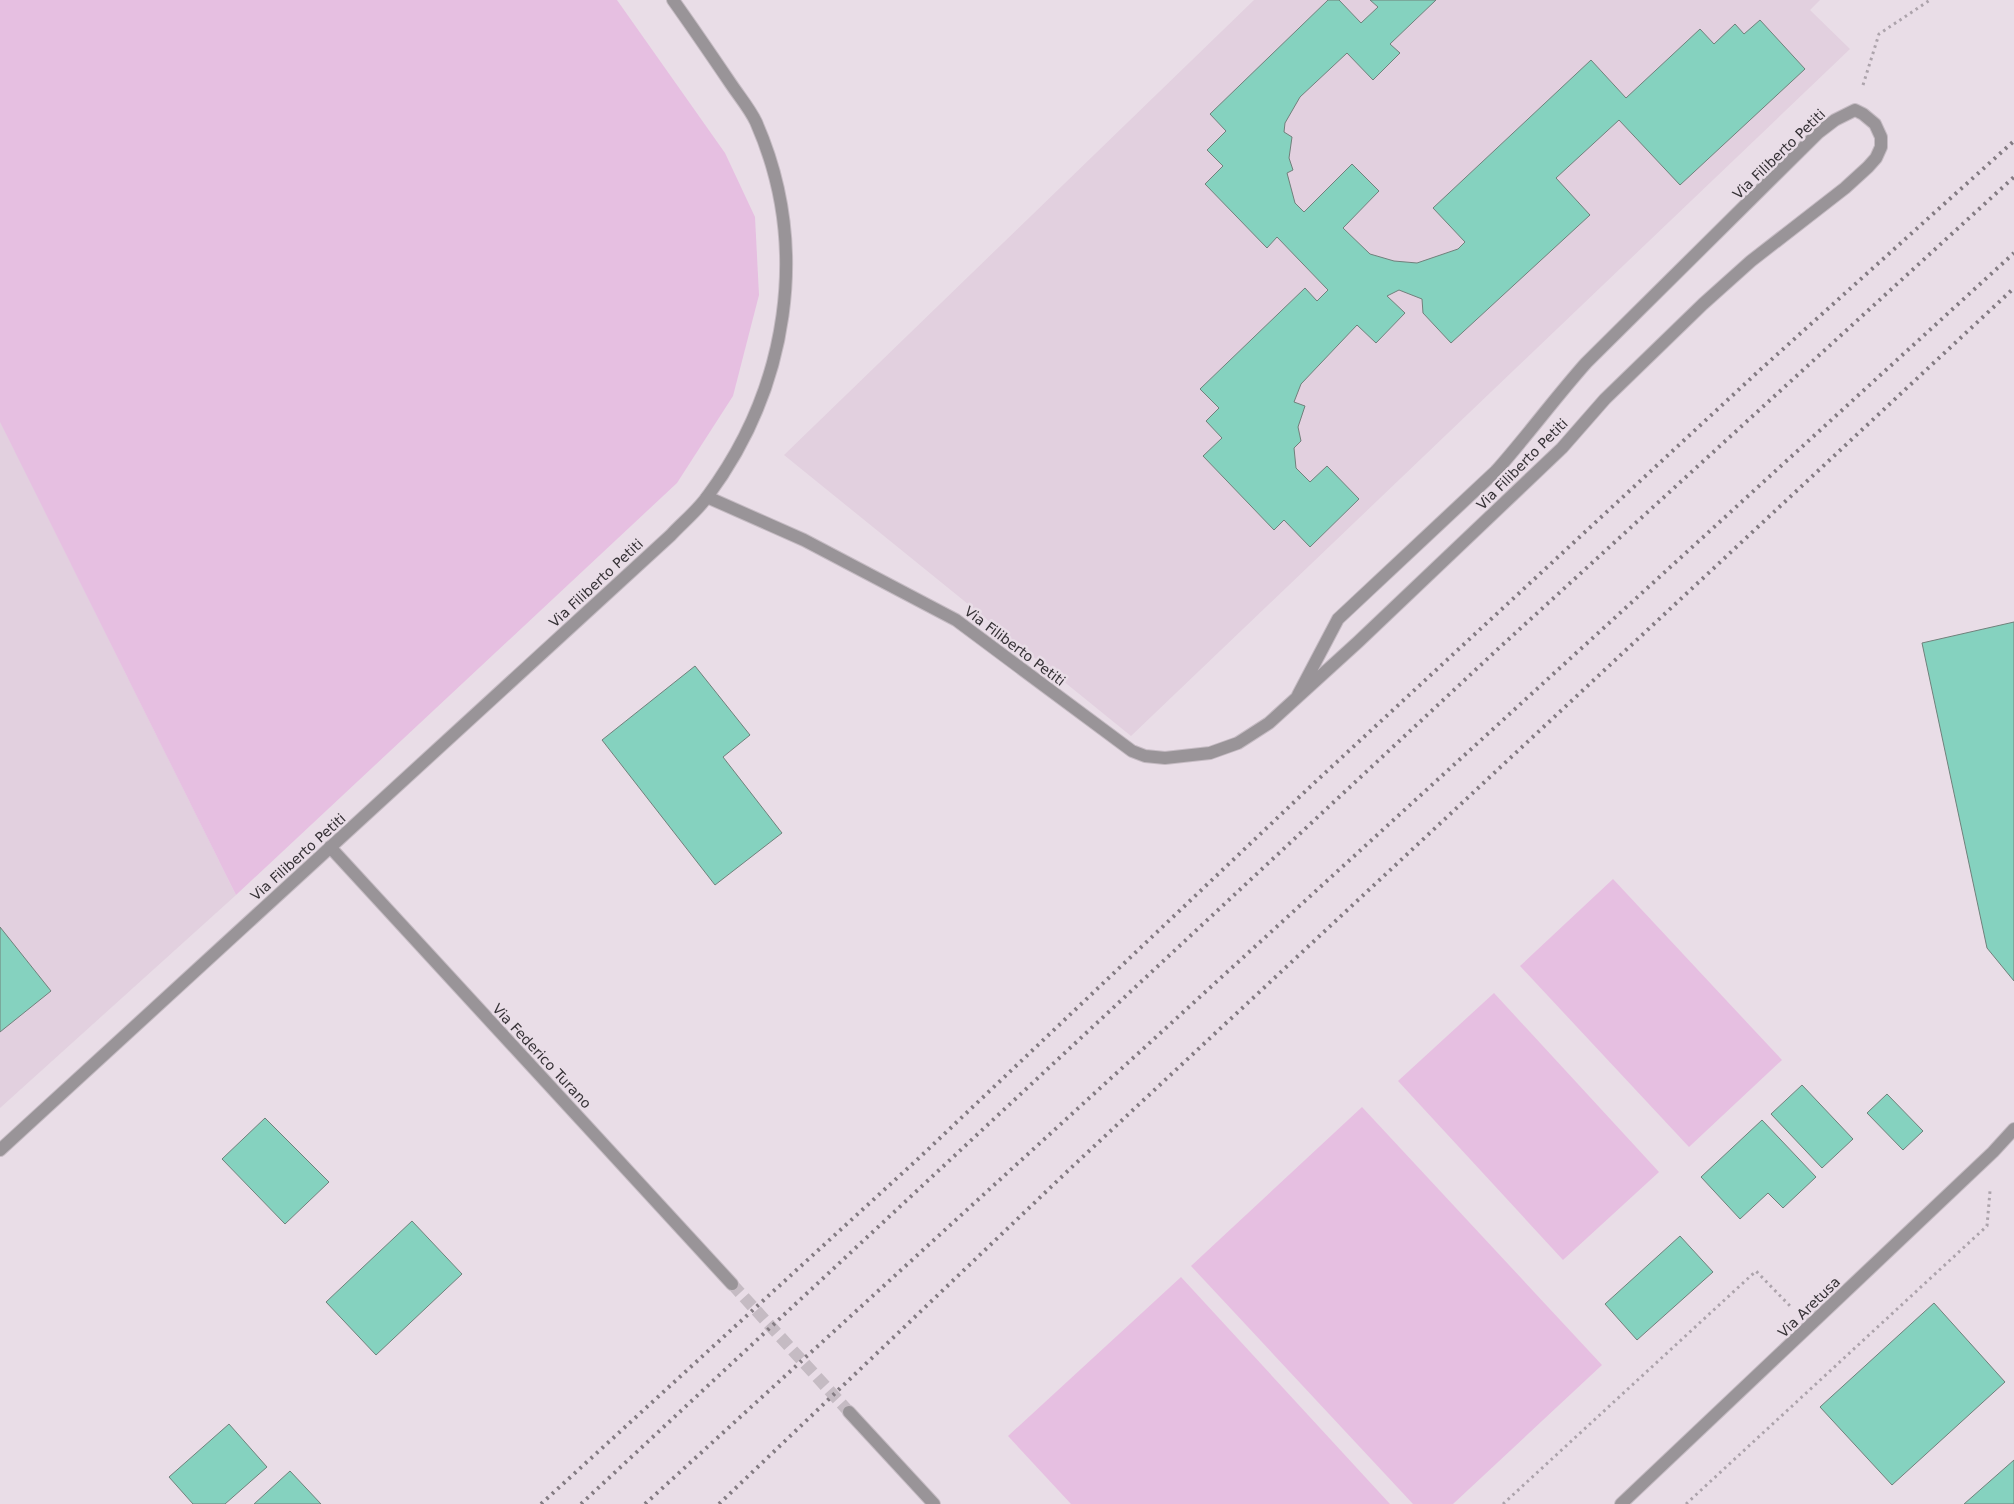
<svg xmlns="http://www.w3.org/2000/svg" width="2014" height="1504" font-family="'DejaVu Sans',sans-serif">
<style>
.built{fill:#e2d0df}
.green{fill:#e6bfe1}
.building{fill:#85d2bf;stroke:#70807b}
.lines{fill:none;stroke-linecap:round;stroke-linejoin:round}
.minor-tunnel{stroke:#c5bbc3;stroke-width:12;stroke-dasharray:12 6;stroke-linecap:butt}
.minor-casing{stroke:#c5bbc3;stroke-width:14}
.path{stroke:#aca3ab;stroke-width:3;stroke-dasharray:2.5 4;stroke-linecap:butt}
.minor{stroke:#999498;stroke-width:12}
.rail{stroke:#837b82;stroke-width:4;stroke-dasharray:2.5 5;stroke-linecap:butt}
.labels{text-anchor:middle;stroke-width:5;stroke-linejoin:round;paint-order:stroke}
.street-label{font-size:14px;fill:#353135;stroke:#e9dde7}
</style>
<rect width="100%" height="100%" fill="#e9dde7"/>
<g class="built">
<polygon points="1254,0 1820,0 1810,10 1850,49 1131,736 784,455"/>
<polygon points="0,421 236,895 0,1108"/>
</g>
<g class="green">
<polygon points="0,0 617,0 725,153 755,217 759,295 733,396 677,483 236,895 0,422"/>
<polygon points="1613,879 1782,1060 1689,1147 1520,966"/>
<polygon points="1494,993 1659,1172 1563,1260 1398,1081"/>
<polygon points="1362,1107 1602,1365 1453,1504 1413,1504 1191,1266"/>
<polygon points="1181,1277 1390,1504 1071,1504 1008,1436"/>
</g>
<g class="building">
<polygon points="1328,0 1339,0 1361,23 1378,7 1370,0 1436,0 1390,44 1400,53 1373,80 1347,53 1300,97 1285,123 1284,132 1292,137 1289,158 1293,170 1287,173 1295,203 1304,212 1352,164 1379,191 1343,228 1370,254 1394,261 1417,263 1458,249 1465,242 1433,208 1591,60 1626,98 1700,29 1714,44 1735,24 1744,34 1760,20 1805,69 1680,185 1619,120 1556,178 1590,215 1451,343 1423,313 1422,299 1399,290 1387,296 1405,313 1376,343 1357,325 1301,384 1294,402 1305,406 1298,427 1301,441 1294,448 1296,468 1310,482 1327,466 1359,499 1310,547 1284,520 1274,530 1203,456 1222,438 1206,421 1219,408 1200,389 1305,288 1317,301 1328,290 1277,237 1267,248 1205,184 1223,166 1207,150 1226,131 1210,114"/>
<polygon points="2014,622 2014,981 1987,948 1922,643"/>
<polygon points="695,666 750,735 723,757 782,833 715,885 602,740"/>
<polygon points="0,927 51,991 0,1032"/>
<polygon points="1802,1085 1853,1139 1822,1168 1771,1114"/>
<polygon points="1887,1094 1923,1131 1903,1150 1867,1113"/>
<polygon points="265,1118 329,1182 285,1224 222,1159"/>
<polygon points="1762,1120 1816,1177 1783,1208 1768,1193 1740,1219 1701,1177"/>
<polygon points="412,1221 462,1274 376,1355 326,1302"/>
<polygon points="1680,1236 1713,1272 1637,1340 1605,1304"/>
<polygon points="1934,1303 2005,1382 1892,1485 1820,1407"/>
<polygon points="229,1424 267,1467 225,1504 193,1504 169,1477"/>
<polygon points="2014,1460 2014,1504 1964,1504"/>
<polygon points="290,1471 321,1504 254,1504"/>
</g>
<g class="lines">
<polyline class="minor-tunnel" points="732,1284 849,1412"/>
<g class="minor-casing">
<g id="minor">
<path d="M707 497 804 540 956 620 1132 751 1145 756 1165 758 1210 753 1238 743 1269 723 1358 642 1562 448 1605 399 1703 304 1751 261 1845 188 1868 167 1876 158 1881 147V137L1875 124 1863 114 1855 110 1835 120 1818 133 1586 363C1555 398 1527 436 1496 471L1338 619 1298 695"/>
<polyline points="330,847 732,1284"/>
<path d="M0 1150 671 535C682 523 697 511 707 497 788 388 811 247 756 122 750 109 739 96 731 84 712 56 693 28 673 0"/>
<polyline points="849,1412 934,1504"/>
<polyline points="1621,1504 1993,1152 2014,1129"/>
</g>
</g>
<g class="path">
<polyline points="1863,85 1879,34 1930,0"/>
<polyline points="1503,1504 1756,1271 1791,1307"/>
<polyline points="1686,1504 1987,1226 1990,1191"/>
</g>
<use href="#minor" class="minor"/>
<g class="rail">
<polyline points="541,1504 920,1157 1312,785 1761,369 2014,141"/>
<polyline points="581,1504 1499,648 2014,177"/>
<polyline points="645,1504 2014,253"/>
<polyline points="719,1504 1074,1165 2014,288"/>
</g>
</g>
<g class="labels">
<g class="street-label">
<text transform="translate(1779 154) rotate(-44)" y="5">Via Filiberto Petiti</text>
<text transform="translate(1522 464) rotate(-45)" y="5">Via Filiberto Petiti</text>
<text transform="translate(596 583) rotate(-43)" y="5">Via Filiberto Petiti</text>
<text transform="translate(1015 646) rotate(37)" y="5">Via Filiberto Petiti</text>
<text transform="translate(298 857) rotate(-42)" y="5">Via Filiberto Petiti</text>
<text transform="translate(542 1056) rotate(47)" y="5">Via Federico Turano</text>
<text transform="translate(1809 1307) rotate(-44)" y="5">Via Aretusa</text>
</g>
</g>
</svg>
